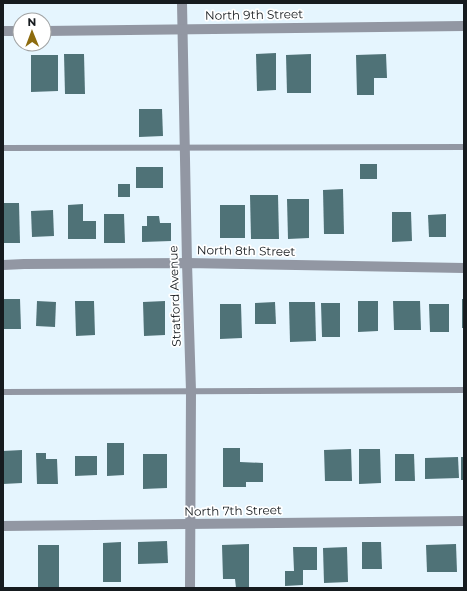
<svg xmlns="http://www.w3.org/2000/svg" width="467" height="591" font-family="Montserrat,sans-serif">
<style>
.building{fill:#4f7277}
.lines{fill:none;stroke-linecap:round;stroke-linejoin:round}
.lane{stroke:#9297a3;stroke-width:6}
.street{stroke:#9297a3;stroke-width:10}
.labels{text-anchor:middle;stroke-width:3.5;stroke-linejoin:round;paint-order:stroke}
.street-label{font-size:12px;fill:#161b1f;stroke:#fff}
</style>
<rect width="100%" height="100%" fill="#e5f5fe"/>
<g class="building">
<polygon points="276,53 276,90 257,91 256,54"/>
<polygon points="64,54 84,54 85,94 65,94"/>
<polygon points="311,54 311,93 287,93 286,55"/>
<polygon points="386,54 387,78 374,78 374,95 357,95 356,55"/>
<polygon points="31,55 58,55 58,91 31,92"/>
<polygon points="139,109 162,109 163,136 139,137"/>
<rect x="360" y="164" width="17" height="15"/>
<rect x="136" y="167" width="27" height="21"/>
<rect x="118" y="184" width="12" height="13"/>
<polygon points="343,189 344,234 324,234 323,190"/>
<polygon points="250,195 278,195 279,239 251,239"/>
<polygon points="287,199 309,199 309,238 288,239"/>
<polygon points="3,203 19,203 20,243 3,243"/>
<polygon points="83,204 83,221 96,221 96,239 68,239 68,205"/>
<rect x="220" y="205" width="25" height="33"/>
<polygon points="53,210 54,236 32,237 31,211"/>
<polygon points="392,212 411,212 412,241 392,242"/>
<polygon points="104,214 124,214 125,243 104,243"/>
<polygon points="446,214 446,237 429,237 428,215"/>
<polygon points="147,216 159,216 160,223 171,223 171,241 142,242 142,226 147,226"/>
<polygon points="3,299 20,299 21,329 3,329"/>
<rect x="462" y="299" width="2" height="29"/>
<polygon points="37,301 56,302 55,327 36,326"/>
<polygon points="75,301 94,301 95,335 76,336"/>
<polygon points="165,301 165,335 144,336 143,302"/>
<polygon points="358,301 378,301 378,331 358,332"/>
<polygon points="393,301 420,301 421,330 394,330"/>
<polygon points="275,302 276,324 255,324 255,303"/>
<polygon points="289,302 315,302 316,341 290,342"/>
<polygon points="321,303 340,303 340,337 322,337"/>
<polygon points="220,304 241,304 242,338 220,339"/>
<polygon points="429,304 449,304 449,332 430,332"/>
<polygon points="107,443 124,443 124,475 107,476"/>
<polygon points="223,448 240,448 240,462 263,463 263,482 246,482 246,487 223,487"/>
<polygon points="351,449 352,481 325,481 324,450"/>
<polygon points="359,449 380,449 381,483 359,484"/>
<polygon points="22,450 22,483 3,484 3,451"/>
<polygon points="36,453 46,453 46,459 57,459 58,484 37,484"/>
<polygon points="143,454 167,454 167,488 143,489"/>
<polygon points="395,454 414,454 415,481 395,481"/>
<polygon points="75,456 97,456 97,475 75,476"/>
<polygon points="458,457 459,478 425,479 425,458"/>
<rect x="461" y="457" width="3" height="23"/>
<polygon points="167,541 168,563 138,564 138,542"/>
<polygon points="121,542 121,582 103,582 103,543"/>
<polygon points="362,542 381,542 382,569 362,569"/>
<polygon points="249,544 249,588 236,588 235,579 223,579 222,545"/>
<polygon points="456,544 457,572 427,572 426,545"/>
<rect x="38" y="545" width="21" height="43"/>
<polygon points="293,547 317,547 317,570 303,570 303,585 285,586 285,571 294,571"/>
<polygon points="347,547 348,582 324,583 323,548"/>
</g>
<g class="lines">
<g class="lane">
<polyline points="3,148 464,147"/>
<polyline points="3,392 464,390"/>
</g>
<g class="street">
<polyline points="182,3 187,263 191,391 190,588"/>
<polyline points="3,31 20,31"/>
<polyline points="44,31 464,26"/>
<polyline points="3,265 24,264 187,263 464,268"/>
<polyline points="3,526 464,521"/>
</g>
</g>
<g class="labels">
<g class="street-label">
<text transform="translate(254 15) rotate(-1)" y="4">North 9th Street</text>
<text transform="translate(246 251) rotate(1)" y="4">North 8th Street</text>
<text transform="translate(175 296) rotate(-92)" y="4">Stratford Avenue</text>
<text transform="translate(233 511) rotate(-1)" y="4">North 7th Street</text>
</g>
</g>
<rect width="467" height="591" fill="none" stroke="#161b1f" stroke-width="8"/>
<g transform="translate(32 32) rotate(359)"><circle r="19" fill="#ffffff" stroke="#a2a4a5"/>
<path d="M0-3L7 15L0 10L-7 15Z" fill="#8d6b0e"/>
<text y="-6" font-size="11" font-weight="bold" text-anchor="middle" fill="#161b1f">N</text>
</g>
</svg>
